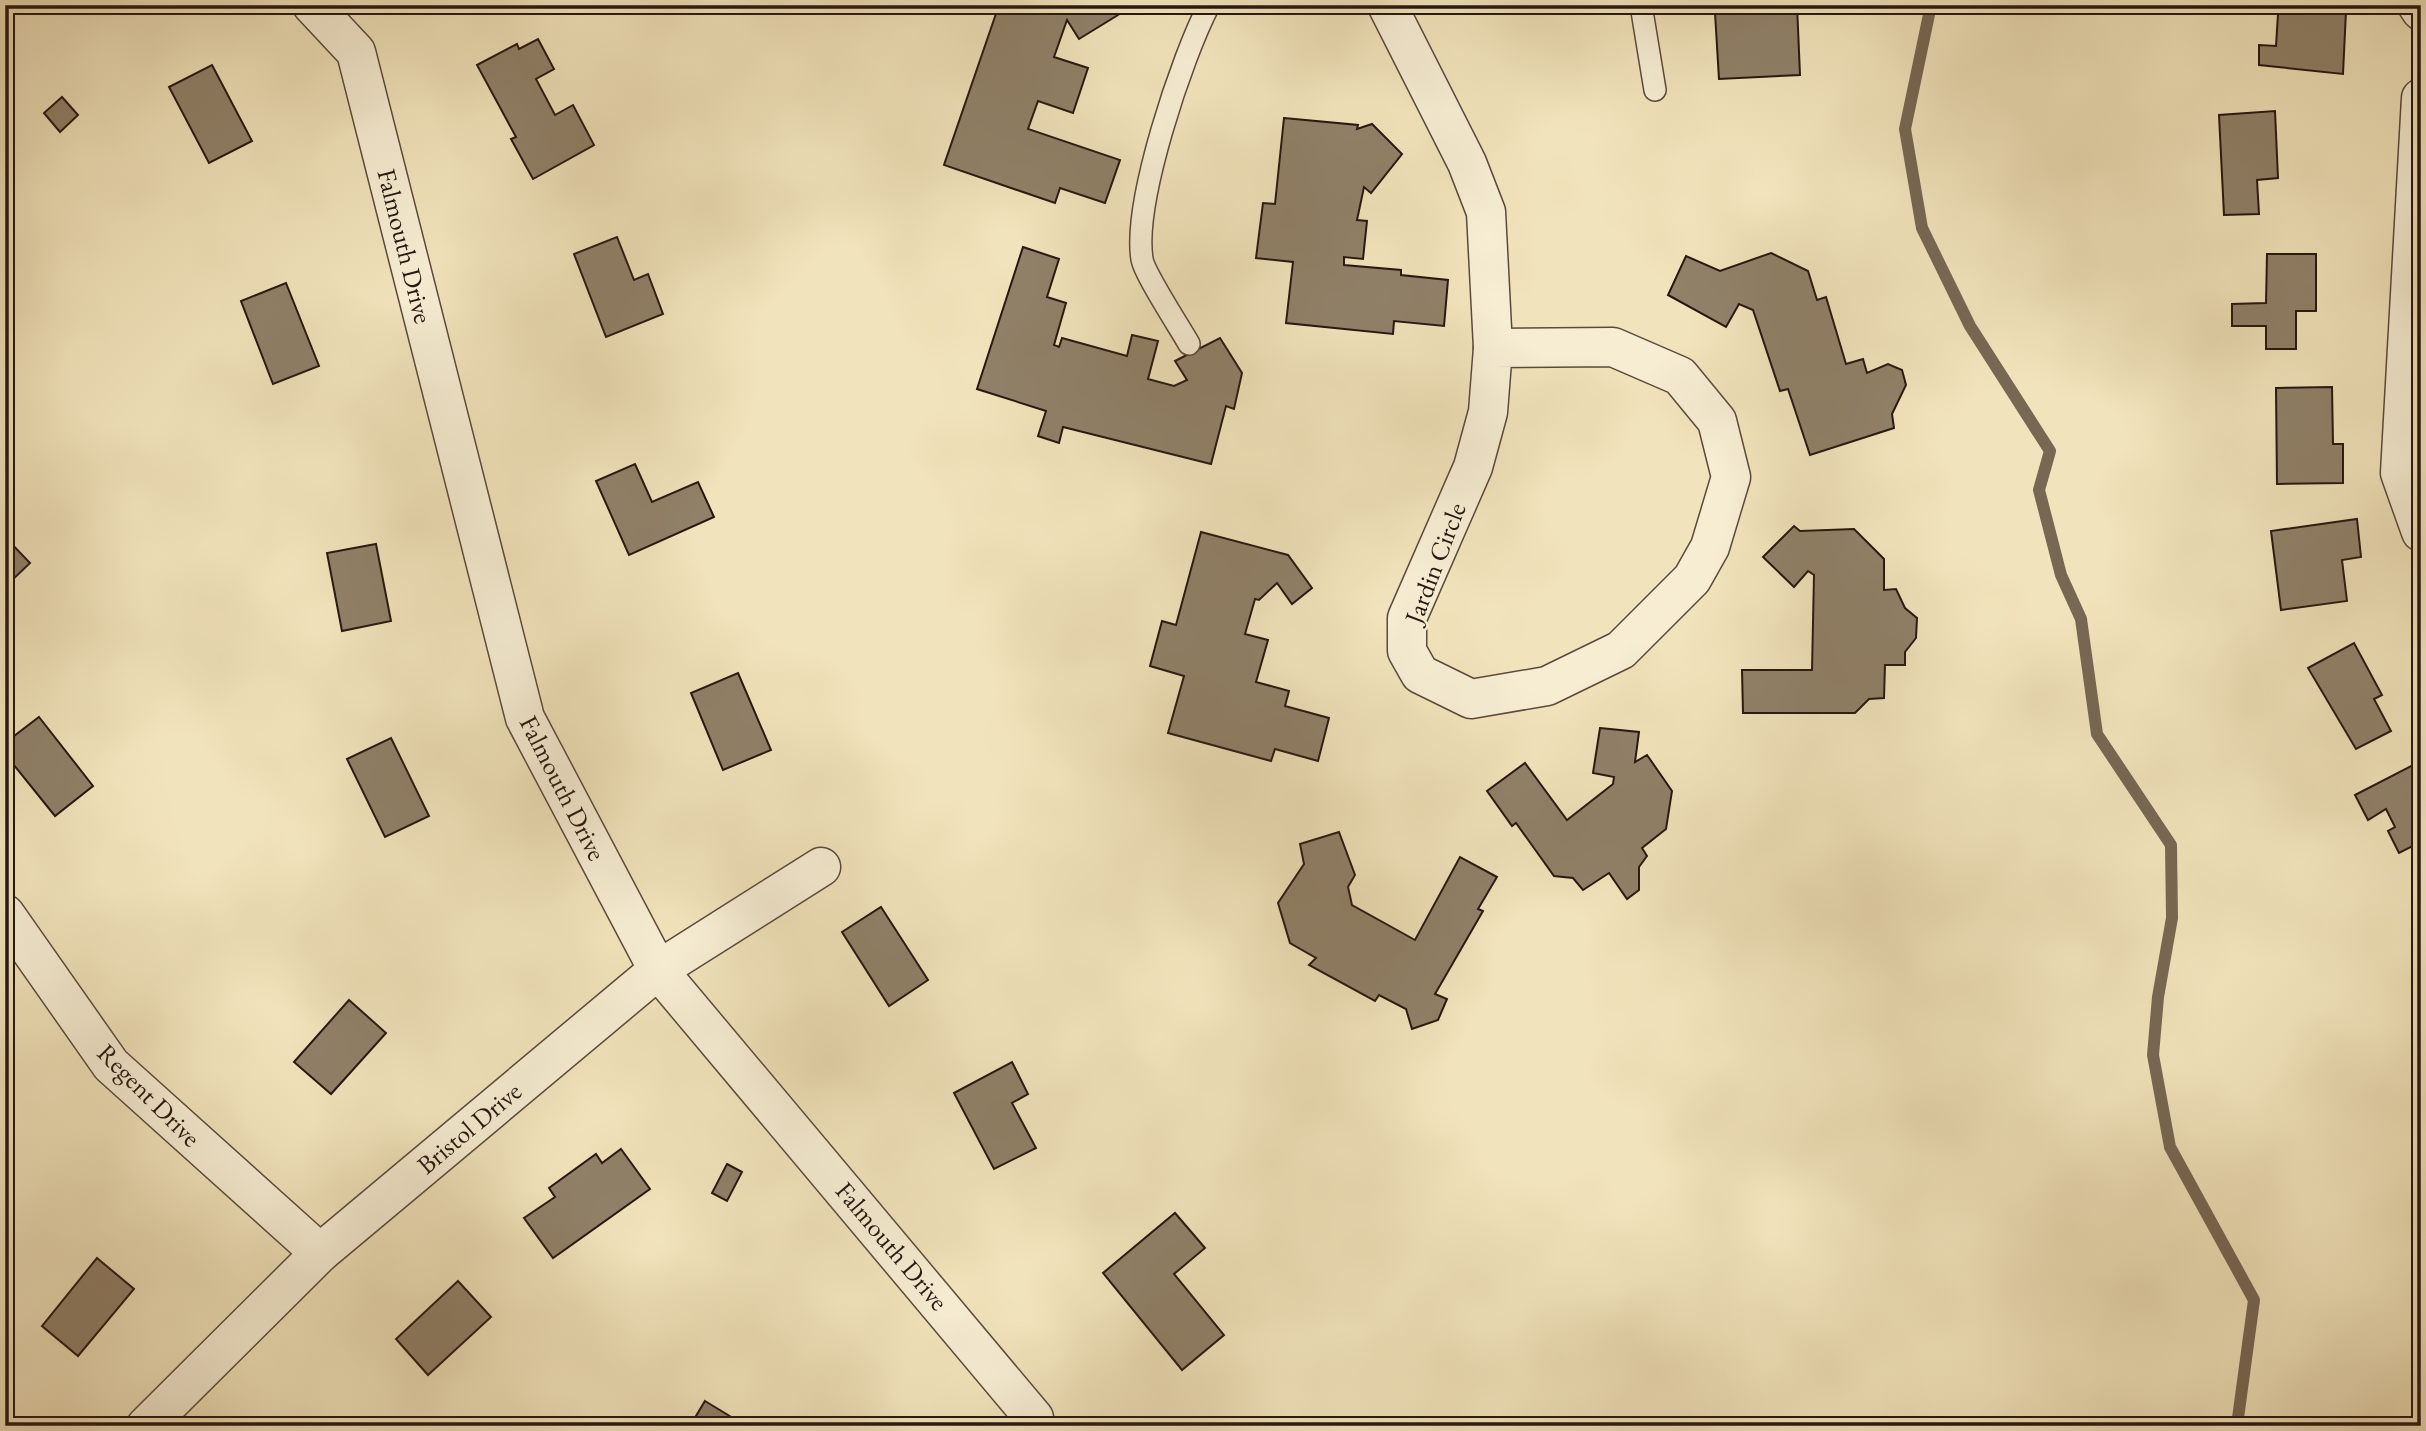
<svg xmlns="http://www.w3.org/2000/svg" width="2426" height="1431" font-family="'EB Garamond',serif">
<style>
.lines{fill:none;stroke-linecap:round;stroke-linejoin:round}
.stream{stroke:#776854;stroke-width:12}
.building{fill:#908169;stroke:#271711;stroke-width:2}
.lane-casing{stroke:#5a4a3c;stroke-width:24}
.street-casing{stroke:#5a4a3c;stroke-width:41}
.lane{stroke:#f6edd3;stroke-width:21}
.street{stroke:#f6edd3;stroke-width:38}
.labels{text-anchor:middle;stroke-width:5;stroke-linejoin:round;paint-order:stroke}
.street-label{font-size:26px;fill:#271711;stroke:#f6edd3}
</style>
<rect width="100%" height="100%" fill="#f1e3bb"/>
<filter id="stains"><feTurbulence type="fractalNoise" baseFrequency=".00286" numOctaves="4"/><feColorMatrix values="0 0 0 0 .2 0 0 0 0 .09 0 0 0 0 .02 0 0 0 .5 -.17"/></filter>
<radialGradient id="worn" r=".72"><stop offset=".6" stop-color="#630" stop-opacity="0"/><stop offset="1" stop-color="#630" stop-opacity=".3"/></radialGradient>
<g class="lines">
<polyline class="stream" points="1931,5 1905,129 1922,228 1970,326 2050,451 2039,490 2061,575 2081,619 2097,734 2171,845 2172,918 2158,997 2153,1055 2170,1147 2254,1300 2238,1418 2240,1426"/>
</g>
<g class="building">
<polygon points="999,5 1112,5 1118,15 1079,39 1067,20 1054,57 1088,68 1073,113 1038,101 1028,129 1120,160 1105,203 1060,188 1055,203 944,165"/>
<polygon points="1694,5 1797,5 1800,75 1719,79 1715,13 1695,14"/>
<polygon points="2291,5 2333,5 2332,11 2346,11 2343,74 2259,65 2259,45 2276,46 2278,14 2290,14"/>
<polygon points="538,39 554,69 536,79 555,115 573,105 594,145 533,179 511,139 516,137 477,65 517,44 519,49"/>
<polygon points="212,65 252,141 209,163 169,87"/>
<polygon points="62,97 78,115 60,132 44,113"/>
<polygon points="2275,111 2278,178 2257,180 2259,214 2224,215 2219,115"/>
<polygon points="1284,118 1358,125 1357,129 1372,124 1402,154 1371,193 1364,187 1357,220 1367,221 1363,259 1344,257 1344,265 1401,270 1401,275 1448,280 1444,326 1394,321 1393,334 1286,323 1293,262 1256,258 1263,203 1275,204"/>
<polygon points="617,237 634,280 648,274 663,314 606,337 574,254"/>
<polygon points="1023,247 1059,259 1047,297 1066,303 1054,345 1059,347 1062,338 1127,356 1132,335 1158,341 1148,379 1174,386 1187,380 1175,361 1220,338 1242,373 1234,409 1226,406 1211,464 1063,427 1059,443 1038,436 1046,411 977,389"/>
<polygon points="1771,253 1808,271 1817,300 1826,297 1846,364 1863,359 1867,373 1888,364 1902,370 1906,385 1892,414 1894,428 1810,455 1788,389 1780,391 1753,310 1739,304 1726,327 1668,295 1686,256 1720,271"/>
<polygon points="2267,254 2316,254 2316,311 2296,311 2296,349 2266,349 2266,326 2232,326 2232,304 2266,303"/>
<polygon points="286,283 319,366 273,384 241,301"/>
<polygon points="2332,387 2333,444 2343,444 2343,483 2277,484 2276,388"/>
<polygon points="635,464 652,502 698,482 714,517 629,555 596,481"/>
<polygon points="2357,519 2361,557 2342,560 2347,601 2281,610 2271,531"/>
<polygon points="1794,526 1800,531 1854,529 1884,559 1884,590 1896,589 1905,608 1917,618 1916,638 1905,652 1905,665 1885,665 1884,698 1869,699 1855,713 1743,713 1742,670 1812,670 1814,575 1808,571 1794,587 1763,557"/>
<polygon points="1201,532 1288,555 1312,588 1292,604 1277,583 1259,600 1255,599 1245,634 1268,640 1256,682 1289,691 1285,706 1329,718 1318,761 1275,749 1271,761 1168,733 1184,676 1150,666 1162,621 1176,625"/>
<polygon points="5,537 30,563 5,587"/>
<polygon points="376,544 391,621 342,631 327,553"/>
<polygon points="2354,643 2382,695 2374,699 2391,731 2356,749 2308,668"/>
<polygon points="738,673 771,750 723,770 691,693"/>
<polygon points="39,717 93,786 55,816 5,754 5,743"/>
<polygon points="1600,728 1639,732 1635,762 1647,755 1672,791 1666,829 1642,848 1647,856 1639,867 1639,890 1627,899 1609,873 1583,890 1573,878 1554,876 1516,823 1512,826 1487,791 1525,763 1567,820 1613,784 1614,777 1593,773"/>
<polygon points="391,738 429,816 385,837 347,759"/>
<polygon points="2421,761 2421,842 2399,853 2388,831 2395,827 2386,809 2368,820 2355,795"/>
<polygon points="1339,832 1355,875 1348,887 1352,905 1415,940 1460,857 1497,877 1478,909 1483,911 1435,994 1447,999 1438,1020 1412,1029 1406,1009 1379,995 1375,1001 1309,965 1316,958 1290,943 1278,903 1304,864 1300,844"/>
<polygon points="881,907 928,980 889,1006 842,932"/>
<polygon points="349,1000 386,1033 331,1094 294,1062"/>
<polygon points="1012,1062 1028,1094 1012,1103 1036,1148 994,1169 954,1093"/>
<polygon points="621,1149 650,1189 553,1258 524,1218 555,1197 549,1188 596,1154 602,1163"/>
<polygon points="727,1164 742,1172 727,1201 712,1193"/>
<polygon points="1175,1213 1205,1248 1174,1274 1224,1335 1182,1370 1103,1273"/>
<polygon points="97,1258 134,1289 78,1356 42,1326"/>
<polygon points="458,1281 491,1317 428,1375 396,1339"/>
<polygon points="705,1401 746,1426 690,1426"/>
</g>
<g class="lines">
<g class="lane-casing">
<g id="lane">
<polyline points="1641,5 1655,90"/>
<path d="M1189 344C1180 328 1144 273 1142 259 1133 202 1182 57 1209 5"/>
</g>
</g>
<g class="street-casing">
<g id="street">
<polyline points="312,5 356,52 525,718 658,970 1034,1418"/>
<polyline points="1387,5 1467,163 1486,212 1493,348"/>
<polyline points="2417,5 2421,11"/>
<polyline points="2421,98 2400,473 2421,532"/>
<polygon points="1613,347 1680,376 1717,421 1731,477 1710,547 1692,579 1621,650 1547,686 1471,699 1420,674 1407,651 1407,618 1473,467 1488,412 1493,348"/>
<polyline points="5,914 111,1065 320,1253"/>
<polyline points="146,1426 320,1253 658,970 821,867"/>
</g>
</g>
<use href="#lane" class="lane"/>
<use href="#street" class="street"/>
</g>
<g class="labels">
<g class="street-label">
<text transform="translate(405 246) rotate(76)" y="9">Falmouth Drive</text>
<text transform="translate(1435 563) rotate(-69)" y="9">Jardin Circle</text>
<text transform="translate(563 788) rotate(63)" y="9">Falmouth Drive</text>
<text transform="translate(149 1095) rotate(45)" y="9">Regent Drive</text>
<text transform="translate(469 1128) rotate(-40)" y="9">Bristol Drive</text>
<text transform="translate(892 1246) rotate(50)" y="9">Falmouth Drive</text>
</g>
</g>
<rect width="2426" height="1431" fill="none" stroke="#f1e3bb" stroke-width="28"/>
<rect x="7" y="7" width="2412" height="1417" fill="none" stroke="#271711" stroke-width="3.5"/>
<rect x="14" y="14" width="2398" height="1403" fill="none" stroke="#271711" stroke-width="2"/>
<rect width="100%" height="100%" filter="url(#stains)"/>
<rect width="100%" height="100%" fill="url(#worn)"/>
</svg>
